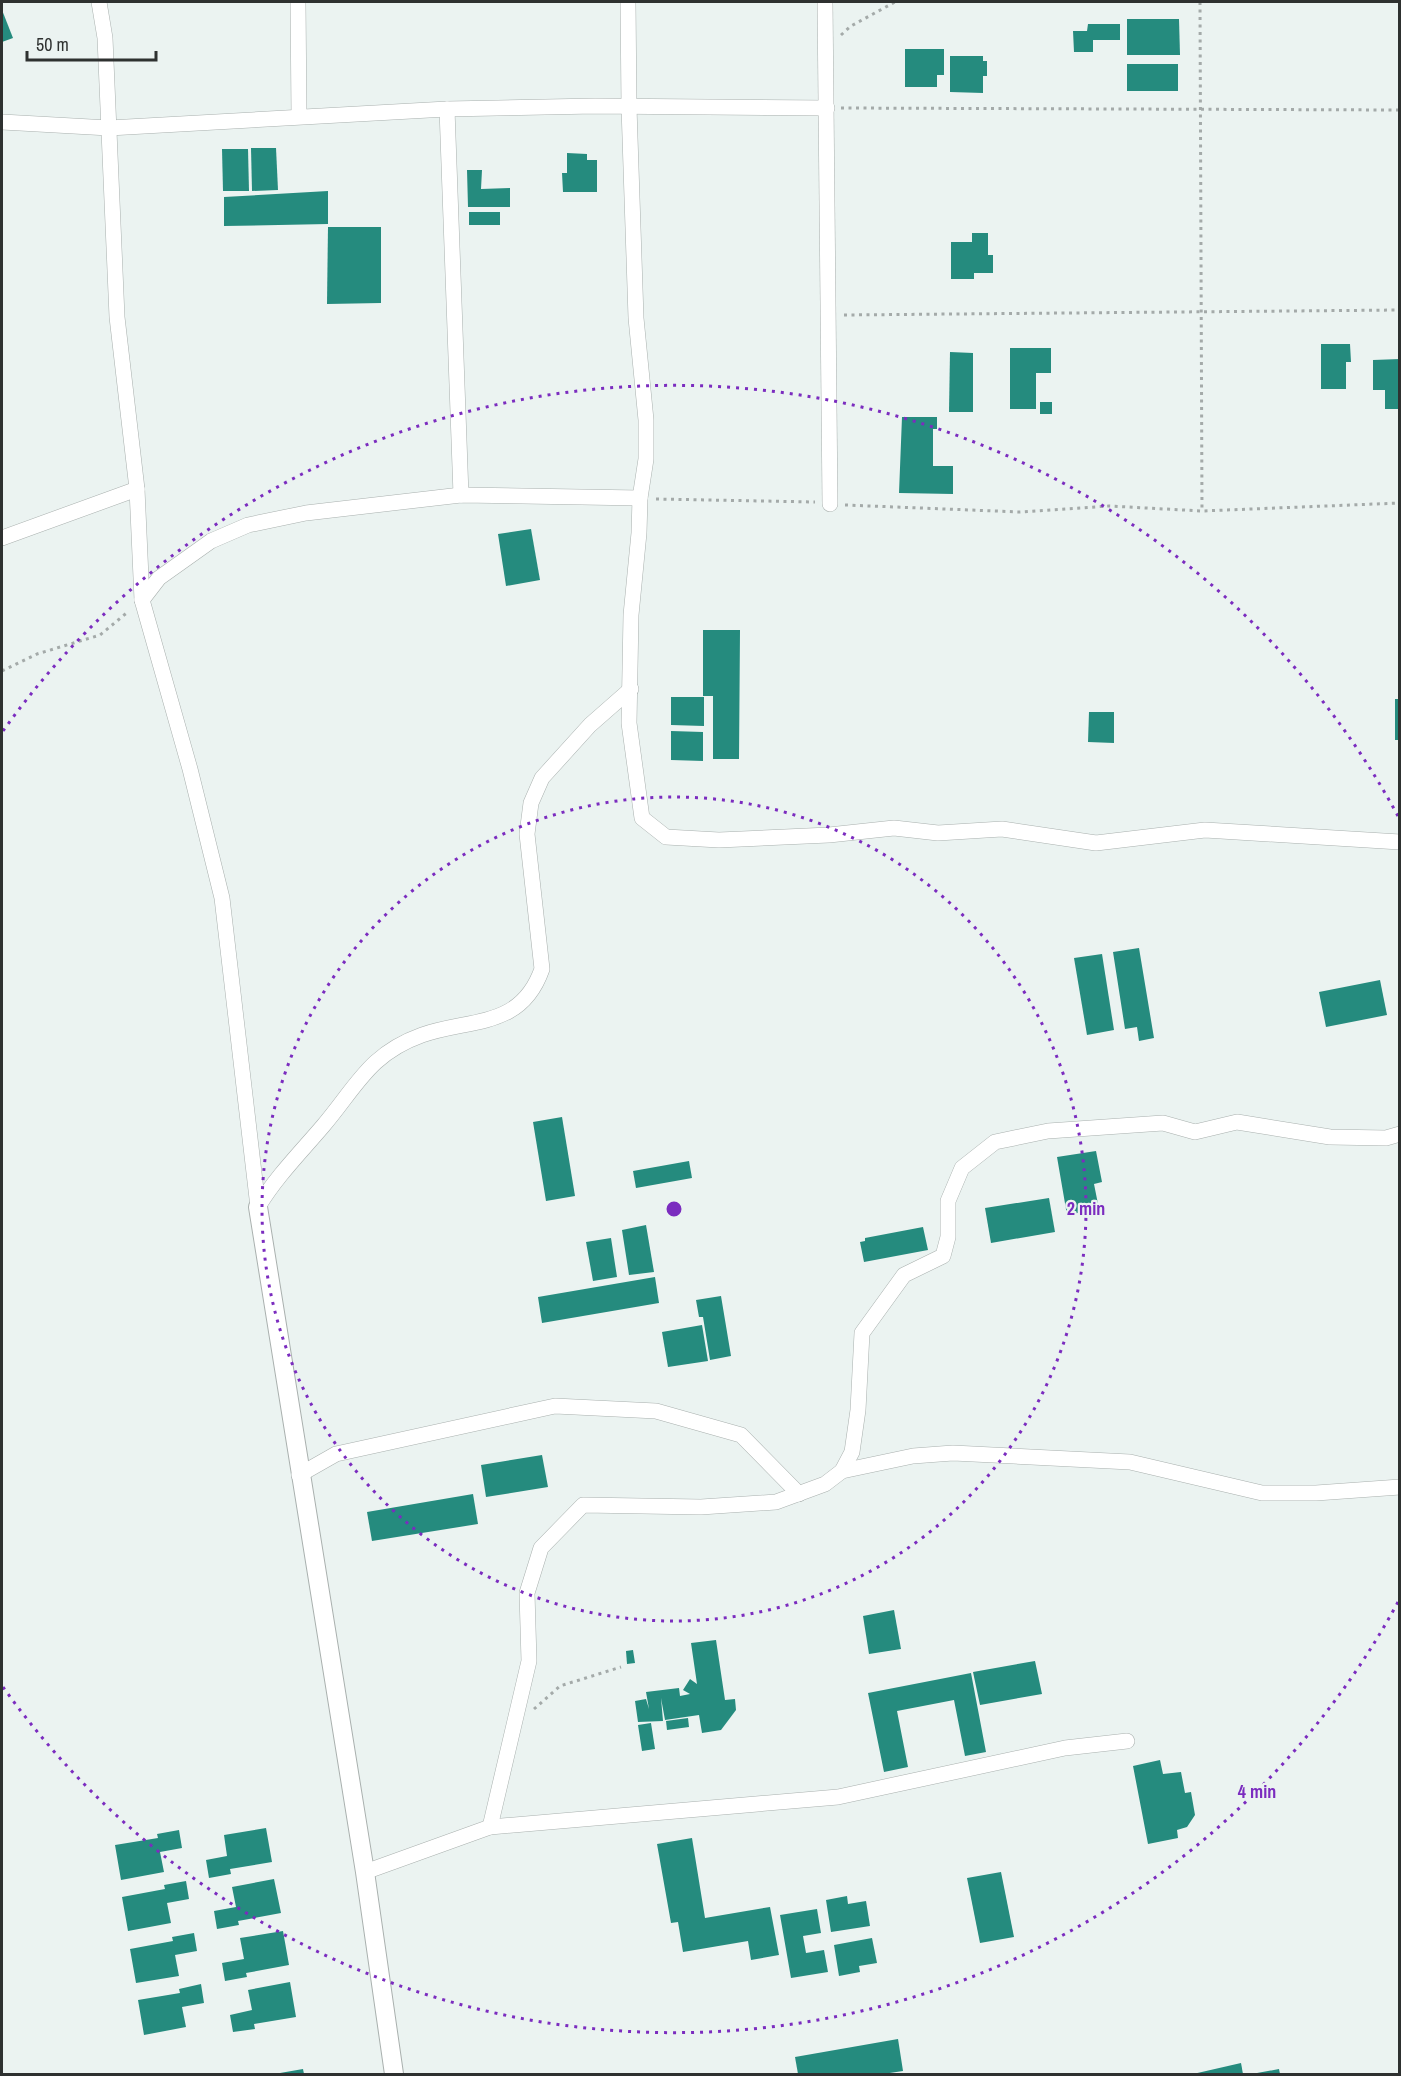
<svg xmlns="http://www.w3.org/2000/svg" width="1401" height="2076" font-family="'Archivo Narrow',sans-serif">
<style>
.building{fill:#258b7e}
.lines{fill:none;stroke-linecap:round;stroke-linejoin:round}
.minor-casing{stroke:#a9b0ae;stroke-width:16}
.tertiary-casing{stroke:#a9b0ae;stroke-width:20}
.path{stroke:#a4aaa9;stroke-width:3;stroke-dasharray:3 4.5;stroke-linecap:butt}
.minor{stroke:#fff;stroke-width:15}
.tertiary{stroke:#fff;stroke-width:18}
.ring{fill:none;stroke:#7b2cbf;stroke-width:3;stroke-dasharray:3 6}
.centre{fill:#7b2cbf;stroke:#ebf3f1;stroke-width:3}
.ring-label{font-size:18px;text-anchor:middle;font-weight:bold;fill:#7b2cbf;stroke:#ebf3f1;stroke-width:4.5;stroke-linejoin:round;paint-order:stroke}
</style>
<rect width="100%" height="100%" fill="#ebf3f1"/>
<g class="building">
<polygon points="2,10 13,38 2,42"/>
<polygon points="1127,19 1179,19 1180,55 1127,55"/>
<polygon points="1088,24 1120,24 1120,40 1093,40 1093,52 1074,52 1073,31 1087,31"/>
<polygon points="905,49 944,49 944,75 937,75 937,87 905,87"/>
<polygon points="950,56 983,56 983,61 987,61 987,76 983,76 983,93 950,92"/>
<rect x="1127" y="64" width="51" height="27"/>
<polygon points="251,148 276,148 278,190 252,191"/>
<polygon points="222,149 248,149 249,191 223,191"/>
<polygon points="567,153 587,154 587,160 597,160 597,192 563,192 562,173 567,173"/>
<polygon points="467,170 482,170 481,189 510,188 510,207 468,207"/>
<polygon points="328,191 328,224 224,226 224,197"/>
<rect x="469" y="212" width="31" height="13"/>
<polygon points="328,227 381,227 381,303 327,304"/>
<polygon points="972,233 988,233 988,255 993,255 993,273 974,273 974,279 951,279 951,242 972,242"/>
<polygon points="1321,344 1350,344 1351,362 1346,362 1346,389 1321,389"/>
<polygon points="1010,348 1051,348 1051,373 1036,373 1036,409 1010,409"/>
<polygon points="950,352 973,353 973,412 949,412"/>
<polygon points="1400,359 1400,409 1385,409 1385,390 1373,390 1373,360"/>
<rect x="1040" y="402" width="12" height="12"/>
<polygon points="902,417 937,417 937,429 933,429 933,466 953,466 953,494 899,493"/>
<polygon points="531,529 540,580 506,586 498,534"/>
<polygon points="703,630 740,630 739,759 713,759 713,696 703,696"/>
<polygon points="671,697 704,697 704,726 671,725"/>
<rect x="1395" y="699" width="5" height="41"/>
<polygon points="1089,712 1114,712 1114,743 1088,742"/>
<polygon points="671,731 703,732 703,761 671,760"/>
<polygon points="1139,948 1154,1038 1139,1041 1137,1027 1125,1029 1113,952"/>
<polygon points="1102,954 1114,1030 1087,1035 1074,958"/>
<polygon points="1380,980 1387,1015 1326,1027 1319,992"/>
<polygon points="562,1117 575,1196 546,1201 533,1122"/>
<polygon points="1096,1151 1102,1182 1094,1184 1099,1209 1067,1215 1057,1157"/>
<polygon points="689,1161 692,1178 636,1188 633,1171"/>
<polygon points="1049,1198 1055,1232 991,1243 985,1208"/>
<polygon points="646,1225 654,1272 629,1275 622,1230"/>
<polygon points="923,1227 928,1250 864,1262 860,1242 865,1241 865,1238"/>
<polygon points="611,1238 617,1277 593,1281 586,1242"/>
<polygon points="655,1277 659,1303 542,1323 538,1297"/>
<polygon points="721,1296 731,1356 710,1360 703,1317 699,1317 696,1300"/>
<polygon points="702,1325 708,1361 668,1367 662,1332"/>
<polygon points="542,1455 548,1487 486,1497 481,1465"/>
<polygon points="473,1494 478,1524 372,1541 367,1512"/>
<polygon points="894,1610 901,1649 869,1654 863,1616"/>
<polygon points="716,1640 725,1700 735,1699 736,1710 721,1730 702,1733 699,1715 665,1720 661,1698 663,1721 638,1722 635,1701 646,1699 649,1709 646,1692 679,1688 680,1696 690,1694 683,1690 690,1679 697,1684 691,1643"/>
<polygon points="633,1650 635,1663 627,1664 626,1651"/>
<polygon points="1035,1661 1042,1694 980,1705 973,1672"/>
<polygon points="971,1673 986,1752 965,1756 954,1700 897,1711 908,1767 884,1772 868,1693"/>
<polygon points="688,1718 689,1727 667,1730 666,1721"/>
<polygon points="651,1723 655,1749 642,1751 638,1725"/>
<polygon points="1160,1760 1163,1774 1181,1772 1185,1793 1191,1792 1195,1815 1187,1827 1177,1830 1178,1838 1148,1844 1133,1766"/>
<polygon points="266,1828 272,1862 230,1869 231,1874 209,1878 206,1860 227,1856 224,1835"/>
<polygon points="179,1830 182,1848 160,1852 164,1872 121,1880 115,1845 158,1838 157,1834"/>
<polygon points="692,1838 705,1918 770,1907 779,1955 751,1960 748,1941 683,1952 678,1922 671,1923 657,1844"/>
<polygon points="1001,1872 1014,1937 980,1943 967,1878"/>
<polygon points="274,1879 281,1913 238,1921 239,1925 217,1929 214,1911 236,1907 232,1887"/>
<polygon points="186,1881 189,1899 167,1903 171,1923 128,1931 122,1897 165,1889 164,1885"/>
<polygon points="847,1896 848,1904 866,1901 870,1926 831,1932 826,1900"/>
<polygon points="817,1909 821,1933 803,1936 806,1953 824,1950 828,1972 791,1978 780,1915"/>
<polygon points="283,1931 289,1965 246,1973 247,1977 225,1981 222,1963 244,1959 240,1938"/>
<polygon points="194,1933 197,1951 175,1955 179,1976 136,1983 130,1949 173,1941 172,1937"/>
<polygon points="872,1938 877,1963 859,1966 860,1972 839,1976 834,1945"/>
<polygon points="290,1982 296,2017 254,2024 255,2029 233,2032 230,2015 252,2010 248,1990"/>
<polygon points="201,1984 204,2003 182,2007 186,2027 144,2035 138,2000 180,1993 179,1989"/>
<polygon points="898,2039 903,2071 883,2074 798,2074 795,2057"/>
<polygon points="1241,2063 1243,2074 1193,2074"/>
<polygon points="303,2069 304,2074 280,2074 280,2073"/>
<polygon points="1279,2069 1280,2074 1257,2074 1257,2073"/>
</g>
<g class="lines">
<g class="minor-casing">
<g id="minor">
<polyline points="99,2 105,38 117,317 137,489 142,600 190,769 222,898 258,1207"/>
<polyline points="298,2 299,115"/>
<polyline points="628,2 629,107 636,318 646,420 646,459 640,498 639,533 631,615 629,723 642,818 666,837 719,840 829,835 894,828 938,833 1002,829 1096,843 1205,830 1400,842"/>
<polyline points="825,2 830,504"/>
<polyline points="447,109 461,495"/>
<polyline points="2,122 109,128 447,109 595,106 827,108"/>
<polyline points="2,538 137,489"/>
<polyline points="142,600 159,578 211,541 248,525 306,513 461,495 640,498"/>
<path d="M258 1207C276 1177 300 1153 323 1126 357 1086 369 1054 422 1035 471 1018 521 1029 542 969L527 834 531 803 542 778 590 725 631 689"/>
<polyline points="842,1471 852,1452 858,1410 862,1333 904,1275 943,1256 948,1237 948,1201 962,1168 995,1142 1048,1131 1163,1123 1195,1132 1237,1122 1330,1137 1386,1138 1400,1134"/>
<polyline points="299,1475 336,1454 555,1406 656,1411 741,1435 799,1494"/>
<polyline points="490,1827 529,1661 527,1593 541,1548 583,1505 701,1507 776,1502 825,1484 842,1471 913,1456 953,1453 1130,1462 1262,1493 1316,1493 1400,1487"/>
<polyline points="365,1872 490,1827 838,1797 1065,1748 1127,1741"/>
</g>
</g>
<g class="tertiary-casing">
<polyline id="tertiary" points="258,1207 365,1872 394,2074"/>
</g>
<g class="path">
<polyline points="1200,2 1202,511"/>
<polyline points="841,35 851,26 895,2"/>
<polyline points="841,108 1400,110"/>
<polyline points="844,315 1400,310"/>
<polyline points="656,499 815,502"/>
<polyline points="845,505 1020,512 1109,506 1202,511 1400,503"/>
<polyline points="2,671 37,654 100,635 129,611"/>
<polyline points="534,1709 560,1686 621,1667"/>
</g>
<use href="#minor" class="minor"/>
<use href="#tertiary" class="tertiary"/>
</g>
<g class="ring">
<circle cx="674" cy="1209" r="412"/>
<path d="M1398 1602A824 824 0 0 1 3 1687M3 731A824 824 0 0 1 1398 816"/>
</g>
<circle cx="674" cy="1209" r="9" class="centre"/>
<g class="ring-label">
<text x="1086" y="1215">2 min</text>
<text x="1257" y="1798">4 min</text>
</g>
<rect width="1401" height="2076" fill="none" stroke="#2e3130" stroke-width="6"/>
<path d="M27 51v9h129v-9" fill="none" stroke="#2e3130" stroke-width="3"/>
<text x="36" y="51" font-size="18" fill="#2e3130" stroke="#ebf3f1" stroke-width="4.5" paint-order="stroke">50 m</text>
</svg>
